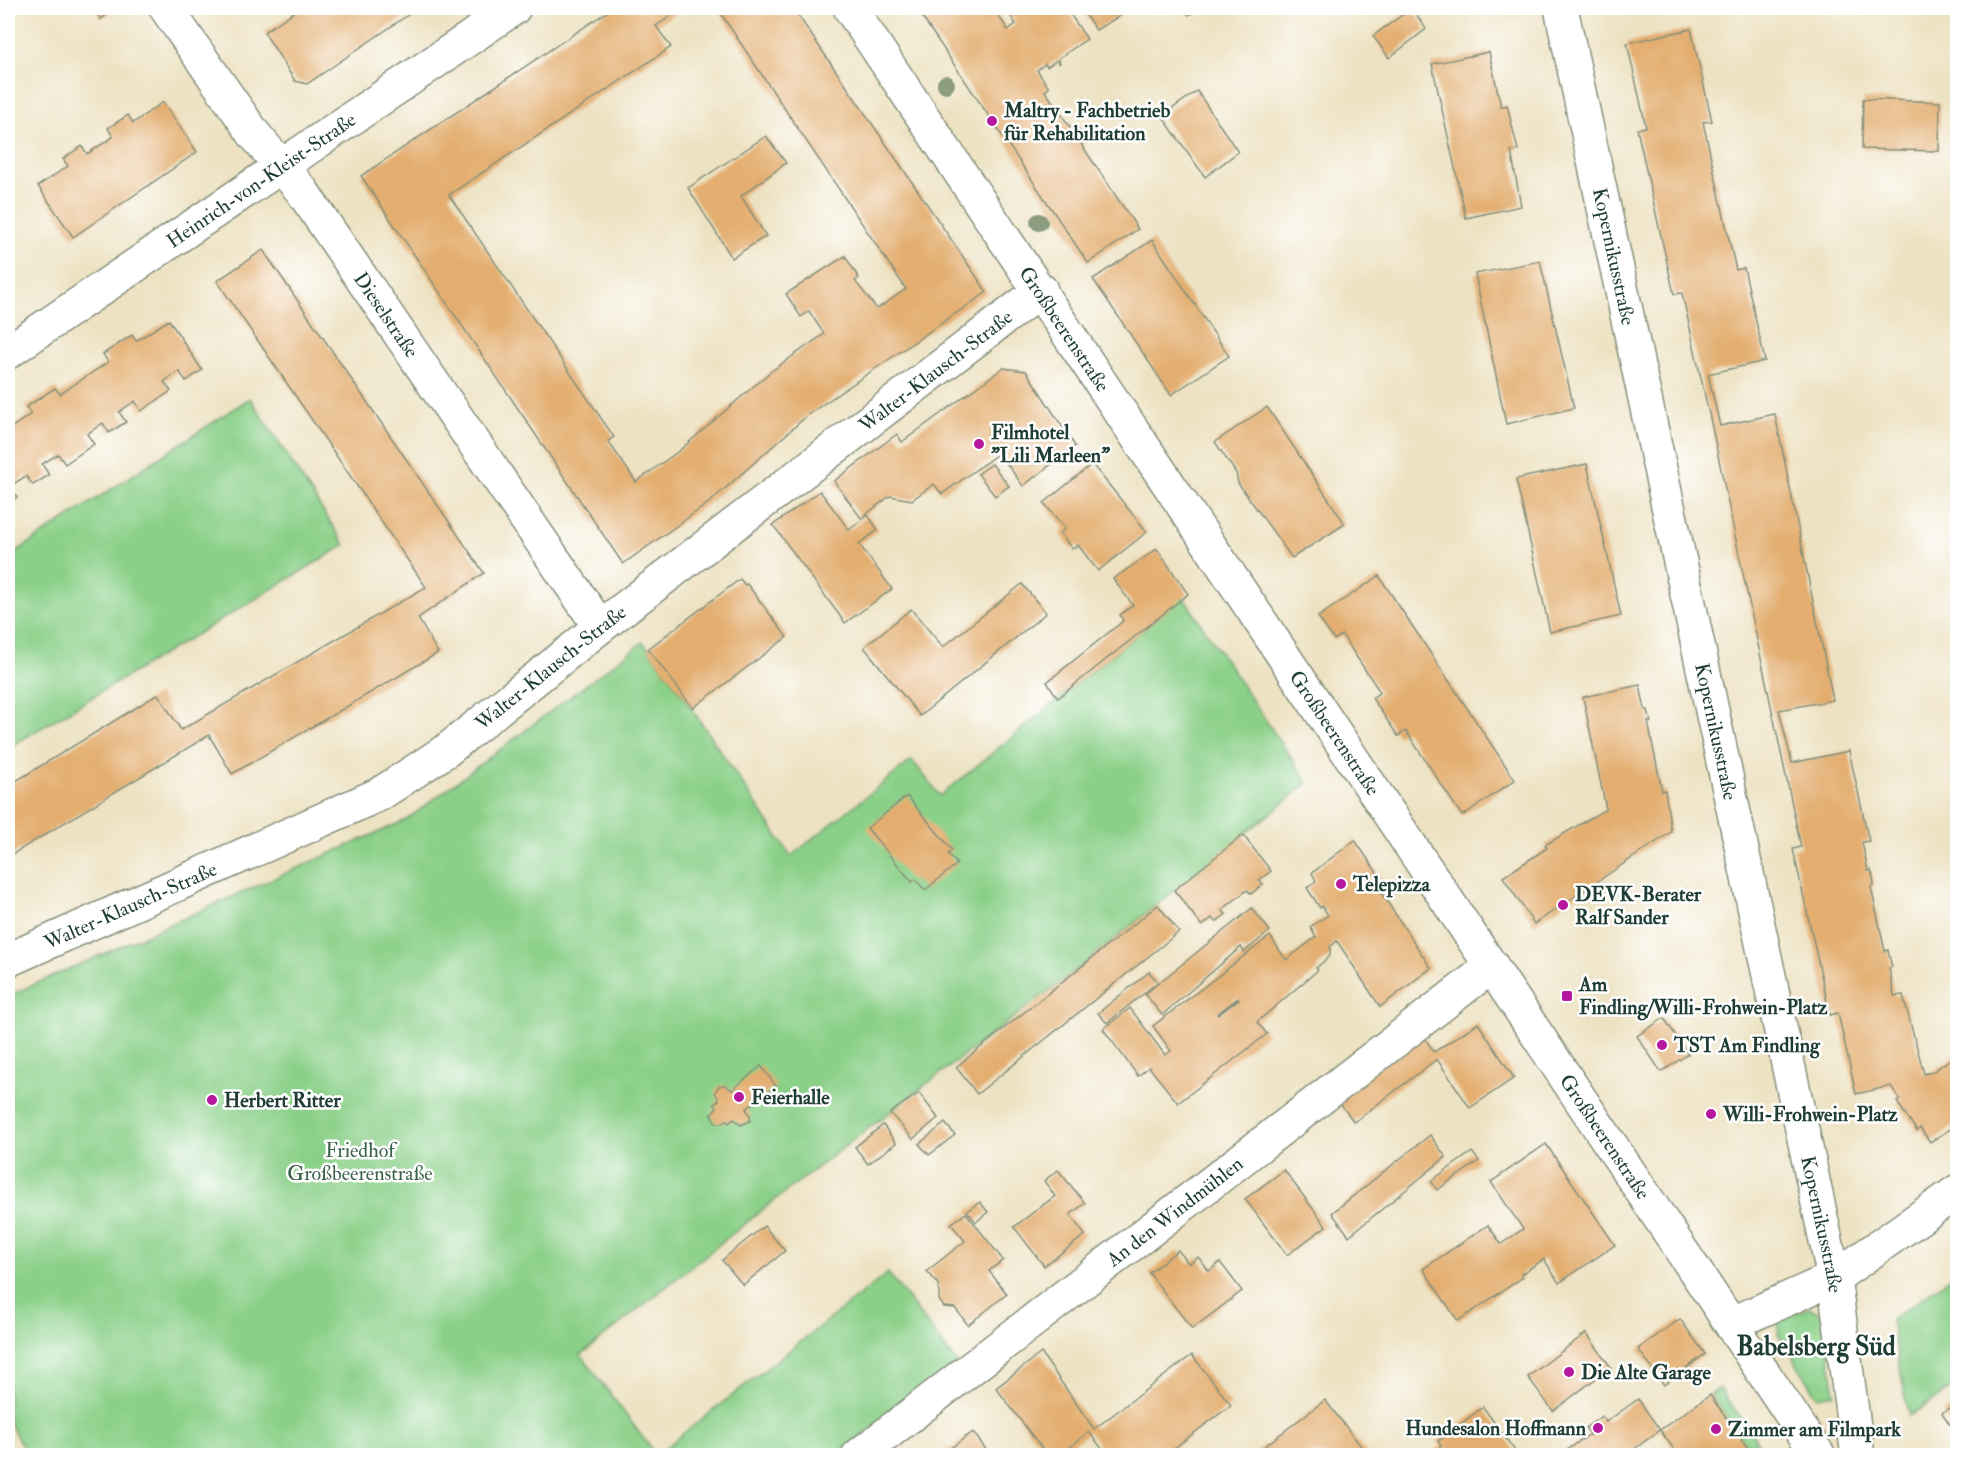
<svg xmlns="http://www.w3.org/2000/svg" width="1965" height="1463" font-family="'IM FELL Double Pica',serif">
<style>
.green{fill:#8bd089;stroke:#55865e;stroke-width:1.5}
.building{fill:#e3ae6f;fill-rule:evenodd}
.lines{fill:none;stroke-linecap:round;stroke-linejoin:round}
.minor-casing{stroke:#86907b;stroke-width:36}
.minor{stroke:#fff;stroke-width:33}
.tree{fill:#8b9c7f}
.poi-dot{fill:#b5179e;stroke:#fff;stroke-width:2}
.labels{text-anchor:middle;stroke-width:5;stroke-linejoin:round;paint-order:stroke}
.poi-label{font-size:20px;font-weight:bold;fill:#1f3d34;stroke:#fff;text-anchor:start}
.street-label{font-size:20px;fill:#1f3d34;stroke:#fff}
.park-label{font-size:20px;fill:#3a6249;stroke:#fff}
.district-label{font-size:26px;font-weight:bold;fill:#1f3d34;stroke:#fff}
</style>
<rect width="100%" height="100%" fill="#fff"/>
<filter id="ink" filterUnits="userSpaceOnUse"><feTurbulence type="fractalNoise" baseFrequency=".0167" numOctaves="2"/><feDisplacementMap in="SourceGraphic" scale="12" xChannelSelector="R" yChannelSelector="G"/><feConvolveMatrix kernelMatrix="1 2 1 2 8 2 1 2 1" color-interpolation-filters="sRGB"/></filter>
<filter id="wash" filterUnits="userSpaceOnUse"><feTurbulence type="fractalNoise" baseFrequency=".008" numOctaves="4" result="noise"/><feDisplacementMap in="SourceGraphic" scale="24" xChannelSelector="R" yChannelSelector="G"/><feGaussianBlur stdDeviation="1.35" result="paint"/><feColorMatrix in="noise" values="0 0 0 0 0 0 0 0 0 0 0 0 0 0 0 0 0 1.4 0 .05"/><feComposite in="paint" operator="in"/></filter>
<g filter="url(#wash)">
<rect width="100%" height="100%" fill="#ede2c2"/>
<g class="green">
<polygon points="250,398 345,545 8,748 8,557"/>
<polygon points="1183,597 1308,783 1076,970 776,1199 581,1355 656,1455 888,1273 957,1363 836,1455 27,1455 8,1421 8,996 406,820 643,642 677,687 791,856 912,760 940,796"/>
<polygon points="1957,1273 1957,1385 1909,1416 1891,1320"/>
<polygon points="1810,1307 1823,1316 1835,1394 1818,1397 1778,1334 1779,1320"/>
<polygon points="1719,1388 1767,1455 1753,1455 1710,1395"/>
</g>
<g id="blocks">
<g class="building">
<polygon points="93,8 117,8 101,19"/>
<polygon points="300,8 418,8 307,84 295,81 264,32"/>
<polygon points="613,8 683,8 656,26 671,47 449,195 614,437 608,441 636,482 680,450 770,372 824,334 809,311 801,317 786,294 845,256 859,278 855,281 877,309 906,289 717,8 793,8 987,292 809,414 710,502 623,564 361,176"/>
<polygon points="916,8 990,8 994,9 1008,30 1016,24 1005,8 1066,8 1087,39 1059,58 1060,64 1057,60 1047,67 1045,64 1037,70 1049,88 1045,91 1070,127 1075,124 1087,141 1081,144 1138,229 1088,263"/>
<polygon points="1085,8 1133,8 1096,30 1082,10"/>
<polygon points="1184,8 1200,8 1189,15"/>
<polygon points="1412,8 1426,29 1389,58 1373,36"/>
<polygon points="1691,29 1712,121 1703,122 1736,270 1744,268 1765,361 1708,374 1720,426 1775,414 1833,700 1779,710 1792,763 1849,751 1869,841 1862,842 1868,871 1871,870 1873,878 1874,885 1871,887 1885,951 1888,950 1890,959 1892,967 1889,968 1894,996 1903,995 1924,1074 1932,1072 1958,1054 1958,1124 1930,1142 1920,1128 1917,1131 1897,1102 1900,1100 1891,1086 1856,1094 1838,1013 1830,1015 1793,849 1801,847 1712,427 1682,293 1674,294 1637,129 1646,127 1627,43"/>
<polygon points="1489,52 1501,107 1507,105 1518,150 1511,151 1521,206 1466,218 1432,64"/>
<polygon points="1197,91 1238,152 1205,177 1162,116"/>
<polygon points="1863,99 1940,102 1939,151 1862,149"/>
<polygon points="163,102 197,152 73,237 38,186 68,166 63,159 82,146 87,154 113,137 108,128 128,115 133,123"/>
<polygon points="766,136 786,163 741,196 766,236 732,258 688,188"/>
<polygon points="1152,240 1229,356 1171,395 1093,279"/>
<polygon points="263,250 484,573 418,618 438,653 232,774 209,735 8,857 8,786 158,694 181,730 426,587 217,281"/>
<polygon points="1540,261 1574,408 1506,424 1475,274"/>
<polygon points="169,320 202,370 186,381 179,371 164,382 171,391 141,411 135,401 119,412 126,422 109,433 103,423 87,434 94,444 65,464 58,454 42,464 49,475 33,485 26,476 10,486 17,497 8,503 8,430 31,414 26,407 55,388 60,394 108,362 103,354 132,335 136,341"/>
<polygon points="1003,368 1026,371 1075,446 1023,486 999,453 942,494 934,484 912,500 890,496 861,518 834,481 897,434 902,442"/>
<polygon points="1267,407 1345,524 1292,558 1238,483 1236,473 1215,442"/>
<polygon points="992,464 1009,486 995,496 978,474"/>
<polygon points="1092,464 1147,532 1098,571 1078,545 1072,549 1060,533 1065,529 1044,503"/>
<polygon points="1587,464 1621,616 1550,632 1516,479"/>
<polygon points="820,491 849,530 868,515 878,530 859,544 892,589 845,623 773,525"/>
<polygon points="1157,549 1188,594 1058,698 1047,682 1123,621 1120,615 1133,605 1113,579"/>
<polygon points="1379,576 1515,780 1462,816 1406,731 1398,736 1372,698 1380,692 1342,635 1334,640 1318,617"/>
<polygon points="740,579 745,585 747,584 787,637 693,708 648,649"/>
<polygon points="1022,584 1046,613 920,716 864,647 911,609 943,647"/>
<polygon points="1640,685 1645,710 1648,710 1649,715 1651,722 1648,722 1662,791 1665,790 1671,832 1534,924 1503,877 1547,848 1545,845 1606,809 1583,697"/>
<polygon points="907,796 952,850 948,854 957,864 925,890 915,879 912,882 867,828"/>
<polygon points="1243,835 1271,871 1259,880 1263,884 1251,894 1247,890 1222,910 1226,914 1216,922 1212,918 1202,926 1174,890"/>
<path d="M1355 840 1384 883 1378 888 1431 968 1380 1007 1337 941 1330 947V956L1316 968 1318 970 1257 1022 1267 1034 1178 1103 1149 1067 1138 1076 1103 1029 1130 1008 1165 1055 1171 1051 1153 1026 1270 936 1286 960 1316 937 1310 927 1328 915 1322 906 1320 908 1307 888 1316 881 1312 873ZM1238 998 1239 999 1218 1015 1217 1014Z"/>
<polygon points="1158,905 1179,932 977,1094 956,1067"/>
<polygon points="1252,908 1270,931 1244,952 1241,947 1162,1015 1145,994"/>
<polygon points="1149,972 1158,982 1107,1023 1098,1013"/>
<polygon points="1664,1018 1688,1054 1661,1072 1637,1036"/>
<polygon points="1478,1023 1514,1078 1470,1108 1437,1059 1354,1122 1334,1096 1420,1031 1434,1052"/>
<polygon points="761,1066 776,1086 746,1109 750,1115 750,1121 741,1125 734,1119 729,1123 727,1120 722,1123 716,1123 711,1114 717,1107 714,1104 719,1100 715,1092 719,1086 725,1085 732,1090"/>
<polygon points="919,1093 938,1118 913,1139 890,1113"/>
<polygon points="945,1123 955,1135 929,1155 919,1144"/>
<polygon points="883,1125 896,1143 868,1164 855,1147"/>
<polygon points="1430,1135 1446,1157 1349,1236 1332,1213"/>
<polygon points="1546,1144 1615,1245 1559,1283 1544,1259 1521,1274 1523,1277 1458,1321 1423,1269 1488,1225 1501,1244 1523,1229 1491,1182"/>
<polygon points="1472,1152 1479,1161 1437,1190 1431,1181"/>
<polygon points="1058,1170 1085,1203 1070,1215 1085,1235 1044,1266 1014,1227 1055,1196 1044,1181"/>
<polygon points="1284,1170 1326,1226 1287,1255 1245,1199"/>
<polygon points="980,1202 988,1212 976,1222 967,1211"/>
<polygon points="966,1213 1003,1260 989,1271 1007,1294 968,1325 955,1308 944,1307 939,1300 939,1285 927,1271 965,1241 951,1224"/>
<polygon points="764,1226 785,1251 743,1285 722,1260"/>
<polygon points="1178,1250 1189,1264 1198,1257 1209,1271 1220,1262 1242,1291 1192,1329 1149,1273"/>
<polygon points="1680,1319 1705,1354 1664,1385 1638,1349"/>
<polygon points="1586,1333 1611,1367 1553,1411 1528,1377"/>
<polygon points="1041,1353 1094,1429 1192,1355 1231,1405 1165,1455 1107,1455 1089,1432 1060,1455 1047,1455 996,1388"/>
<polygon points="1710,1395 1722,1412 1753,1455 1678,1455 1660,1430"/>
<polygon points="1638,1399 1660,1430 1626,1455 1560,1455 1590,1434 1585,1428 1602,1416 1606,1422"/>
<polygon points="1325,1400 1368,1455 1253,1455"/>
<polygon points="1958,1402 1958,1436 1942,1413"/>
<polygon points="1483,1407 1518,1455 1428,1455 1441,1446 1438,1441"/>
<polygon points="973,1432 990,1455 941,1455"/>
</g>
</g>
</g>
<g filter="url(#ink)">
<use href="#blocks" fill-opacity="0" stroke="#86907b" stroke-width="1.5"/>
<g class="lines">
<g class="minor-casing">
<g id="minor">
<path id="s1" d="M166 8 254 134 302 191 600 627"/>
<path id="s2" d="M850 8 1819 1456"/>
<path id="s3" d="M1561 8 1834 1278 1858 1456"/>
<path id="s4" d="M8 352 514 8"/>
<path id="s5" d="M8 960 380 794 447 750 600 627 1041 290"/>
<polyline points="1731,1324 1834,1278 1958,1191"/>
<path id="s6" d="M858 1456 1492 966"/>
</g>
</g>
<use href="#minor" class="minor"/>
</g>
<g class="tree">
<circle cx="946" cy="84" r="9"/>
<circle cx="1039" cy="222" r="9"/>
</g>
</g>
<g class="poi-dot">
<circle cx="992" cy="121" r="6"/>
<circle cx="979" cy="444" r="6"/>
<circle cx="1341" cy="884" r="6"/>
<circle cx="1563" cy="905" r="6"/>
<rect x="1561" y="990" width="12" height="12" rx="3"/>
<circle cx="1662" cy="1045" r="6"/>
<circle cx="739" cy="1097" r="6"/>
<circle cx="212" cy="1100" r="6"/>
<circle cx="1711" cy="1114" r="6"/>
<circle cx="1569" cy="1372" r="6"/>
<circle cx="1598" cy="1428" r="6"/>
<circle cx="1716" cy="1429" r="6"/>
</g>
<g class="labels">
<g class="poi-label">
<text x="1004" y="117">Maltry - Fachbetrieb<tspan x="1004" dy="23">für Rehabilitation</tspan></text>
<text x="991" y="439">Filmhotel<tspan x="991" dy="23">"Lili Marleen"</tspan></text>
<text x="1353" y="891">Telepizza</text>
<text x="1575" y="901">DEVK-Berater<tspan x="1575" dy="23">Ralf Sander</tspan></text>
<text x="1579" y="991">Am<tspan x="1579" dy="23">Findling/Willi-Frohwein-Platz</tspan></text>
<text x="1674" y="1052">TST Am Findling</text>
<text x="751" y="1104">Feierhalle</text>
<text x="224" y="1107">Herbert Ritter</text>
<text x="1723" y="1121">Willi-Frohwein-Platz</text>
<text x="1581" y="1379">Die Alte Garage</text>
<text x="1586" y="1435" text-anchor="end">Hundesalon Hoffmann</text>
<text x="1728" y="1436">Zimmer am Filmpark</text>
</g>
<g class="street-label">
<text dy="7" stroke="none"><textPath href="#s4" startOffset="306">Heinrich-von-Kleist-Straße</textPath></text>
<text dy="7" stroke="none"><textPath href="#s3" startOffset="254">Kopernikusstraße</textPath></text>
<text dy="7" stroke="none"><textPath href="#s1" startOffset="378">Dieselstraße</textPath></text>
<text dy="7" stroke="none"><textPath href="#s2" startOffset="386">Großbeerenstraße</textPath></text>
<text dy="7" stroke="none"><textPath href="#s5" startOffset="1106">Walter-Klausch-Straße</textPath></text>
<text dy="7" stroke="none"><textPath href="#s5" startOffset="620">Walter-Klausch-Straße</textPath></text>
<text dy="7" stroke="none"><textPath href="#s3" startOffset="740">Kopernikusstraße</textPath></text>
<text dy="7" stroke="none"><textPath href="#s2" startOffset="872">Großbeerenstraße</textPath></text>
<text dy="7" stroke="none"><textPath href="#s5" startOffset="134">Walter-Klausch-Straße</textPath></text>
<text dy="7" stroke="none"><textPath href="#s2" startOffset="1358">Großbeerenstraße</textPath></text>
<text dy="7" stroke="none"><textPath href="#s6" startOffset="400">An den Windmühlen</textPath></text>
<text dy="7" stroke="none"><textPath href="#s3" startOffset="1244">Kopernikusstraße</textPath></text>
</g>
<g class="park-label">
<text x="360" y="1157">Friedhof<tspan x="360" dy="23">Großbeerenstraße</tspan></text>
</g>
<g class="district-label">
<text x="1816" y="1355">Babelsberg Süd</text>
</g>
</g>
<rect width="1965" height="1463" fill="none" stroke="#fff" stroke-width="30"/>
</svg>
